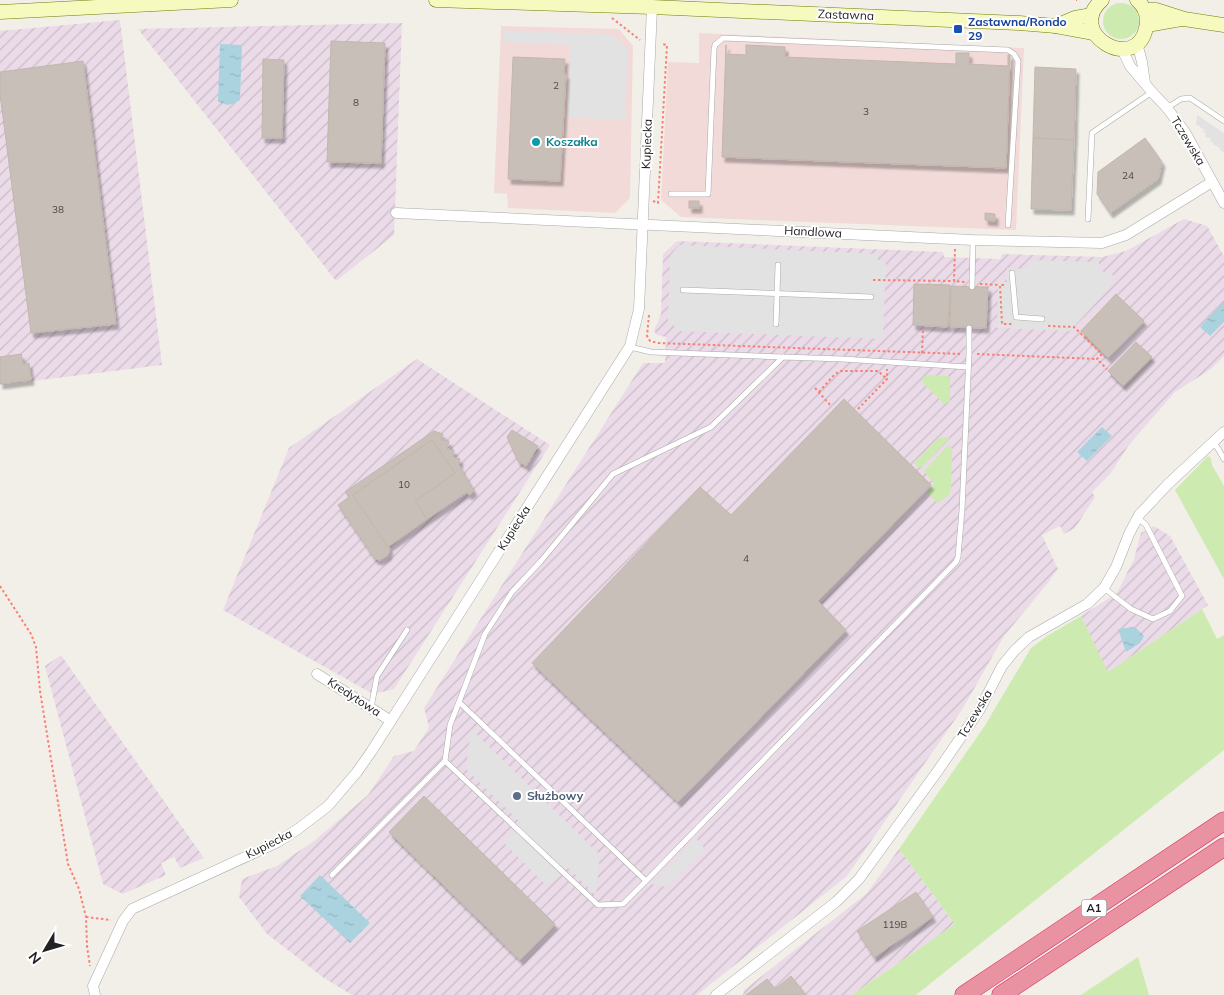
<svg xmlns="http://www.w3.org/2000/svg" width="1224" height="995" font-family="Mulish,sans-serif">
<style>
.commercial{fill:#f2dad9}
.industrial{fill:url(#industrial-furrows)}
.grass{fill:#cdebb0}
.parking{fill:#e2e2e2}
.water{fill:url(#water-ripples)}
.building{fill:#c7bfb8;stroke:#c4b6ab;filter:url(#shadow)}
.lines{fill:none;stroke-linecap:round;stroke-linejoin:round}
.lane-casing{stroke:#a9a9a9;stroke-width:6}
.street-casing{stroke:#a9a9a9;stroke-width:11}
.secondary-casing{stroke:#707d05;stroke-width:15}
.highway-casing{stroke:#dc2a67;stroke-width:19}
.path{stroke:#fa8072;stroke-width:2;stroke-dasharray:2.5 2.5;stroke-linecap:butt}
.lane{stroke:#fff;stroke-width:5}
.street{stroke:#fff;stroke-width:10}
.secondary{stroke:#f7fabf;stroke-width:14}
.highway{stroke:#e892a2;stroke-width:18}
.transit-dot{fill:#1a4fb4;stroke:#fff;stroke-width:2}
.culture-dot{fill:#0f9aa8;stroke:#fff;stroke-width:2}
.service-dot{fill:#5c6f8a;stroke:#fff;stroke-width:2}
.labels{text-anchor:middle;stroke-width:4;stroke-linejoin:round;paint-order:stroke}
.number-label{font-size:10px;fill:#4b4948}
.shield{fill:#fff;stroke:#646464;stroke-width:1}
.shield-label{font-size:11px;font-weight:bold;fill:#222}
.street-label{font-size:12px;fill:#222;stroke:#fff}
.transit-label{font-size:12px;font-weight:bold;fill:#164399;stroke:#fff;text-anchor:start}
.culture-label{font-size:12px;font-weight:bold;fill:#0d838f;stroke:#fff;text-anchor:start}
.service-label{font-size:12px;font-weight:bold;fill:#4e5e75;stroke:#fff;text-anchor:start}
</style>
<defs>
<pattern id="industrial-furrows" width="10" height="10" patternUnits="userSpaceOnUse" patternTransform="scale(1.25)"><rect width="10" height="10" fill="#ebdbe8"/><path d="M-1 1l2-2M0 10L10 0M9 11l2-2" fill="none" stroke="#c9bcc7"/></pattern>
<pattern id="water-ripples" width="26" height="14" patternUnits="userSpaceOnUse" patternTransform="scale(1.25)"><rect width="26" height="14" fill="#aad3df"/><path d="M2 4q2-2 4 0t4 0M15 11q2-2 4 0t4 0" fill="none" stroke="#92b5bf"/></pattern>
<filter id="shadow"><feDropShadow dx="3" dy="5" stdDeviation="1" flood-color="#0004"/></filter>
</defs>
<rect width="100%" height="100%" fill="#f2efe9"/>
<g class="commercial">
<polygon points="501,26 619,29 633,46 630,198 615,213 508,208 507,194 494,193"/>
<polygon points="699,33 1024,48 1016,230 681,217 661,200 668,62 699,63"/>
</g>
<g class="industrial">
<polygon points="120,20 162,365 0,385 0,31"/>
<polygon points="402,23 394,235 336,281 138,29"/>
<polygon points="1184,219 1207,226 1224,256 1224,356 1211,369 1175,392 1128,446 1111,473 1092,492 1095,497 1075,528 1064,534 1060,526 1042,535 1058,569 1047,584 1004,636 963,708 847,876 697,995 352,995 324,978 267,934 239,897 242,879 277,866 314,841 368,795 394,756 414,751 429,727 424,708 643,363 665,363 666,337 657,335 654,331 661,314 663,254 677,241 943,252 944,257 1000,259 1002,254 1102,257 1126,251"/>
<polygon points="417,359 550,445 394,689 373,694 223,610 289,448"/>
<polygon points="1154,526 1170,536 1208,605 1107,673 1081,616 1117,593 1134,559 1141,533"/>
<polygon points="61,655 204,858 180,868 174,857 161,863 166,875 123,894 103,884 45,666"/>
<polygon points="899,849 955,924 852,995 743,995 744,990 867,893"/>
</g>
<g class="grass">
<circle cx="1121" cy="21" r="18"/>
<polygon points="927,375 948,376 950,378 950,401 947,403 943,403 923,383 922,380 923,377"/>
<polygon points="945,437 950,438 922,467 918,468 914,463 939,438"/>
<polygon points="948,445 952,448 951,489 949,495 938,503 927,492 934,484 924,471"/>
<polygon points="1208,456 1211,458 1212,465 1224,486 1224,579 1175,490"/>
<polygon points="1202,609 1217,639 1224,635 1224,750 916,995 852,995 955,924 899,849 984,727 1031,648 1047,636 1081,616 1108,672"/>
<polygon points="1138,957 1149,995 1081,995"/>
</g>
<g class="parking">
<polygon points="504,30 614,35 628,50 625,120 567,117 570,45 504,42"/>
<polygon points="1197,115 1224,133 1224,153 1220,150 1220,148 1213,144 1213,142 1210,141 1211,138 1205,137 1206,133 1203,132 1204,129 1200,128 1200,126 1196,125"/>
<polygon points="679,245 877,254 878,260 886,261 883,339 677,331 673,324 668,324 670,256"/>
<polygon points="1031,260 1099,262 1099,270 1113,275 1110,287 1070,331 997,328 998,282 1007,282 1007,268 1024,269 1029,265"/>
<polygon points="471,729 600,855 596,895 568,868 546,885 504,843 522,824 466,769"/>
<polygon points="696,838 705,849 666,887 651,884"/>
</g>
<g class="water">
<path d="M220 44 242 45 240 100C232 105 227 107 218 101Z"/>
<polygon points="1224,301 1224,322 1210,336 1200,327"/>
<polygon points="1102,427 1112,436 1087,461 1077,452"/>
<polygon points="1135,627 1144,636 1140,643 1126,652 1118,629"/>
<polygon points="320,875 370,923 350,943 300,896"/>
</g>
<g class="building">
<polygon points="331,41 385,43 381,163 327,162"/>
<polygon points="726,45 726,54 746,55 746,45 785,47 785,57 956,64 956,53 969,53 969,64 1008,66 1008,55 1010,55 1006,168 722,157"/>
<polygon points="513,57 565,59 564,74 566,74 560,181 508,179"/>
<polygon points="263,59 284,60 282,138 262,138"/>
<polygon points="83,61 116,324 31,333 0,94 0,72"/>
<polygon points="1035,67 1076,69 1074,140 1033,138"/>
<polygon points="1033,138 1074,140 1071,210 1031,209"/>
<polygon points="1145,138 1162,162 1158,179 1110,213 1097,194 1098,172"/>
<rect x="689" y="201" width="10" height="7"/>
<polygon points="985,213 995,214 995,221 985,220"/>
<polygon points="914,284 950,285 948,327 913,325"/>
<polygon points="951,286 988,287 986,328 950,327"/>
<polygon points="1116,294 1144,321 1108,358 1081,331"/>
<polygon points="1136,342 1152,357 1123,386 1108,371"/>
<polygon points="21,354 23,364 29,363 31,380 0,384 0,357"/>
<polygon points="844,399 931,485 818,601 846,630 678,802 532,663 700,487 731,515"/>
<polygon points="512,430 538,446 526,466 518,461 507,437"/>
<polygon points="434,431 443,434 441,440 449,441 447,449 454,450 453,457 460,459 459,465 474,491 469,495 467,492 427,519 415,501 455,473 432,440 353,495 390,549 388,555 380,560 375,559 338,505 349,497 345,492"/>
<polygon points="432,440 455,473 415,501 427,519 388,547 353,495"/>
<polygon points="424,796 555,924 520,960 389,832"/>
<polygon points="916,892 933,917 874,957 857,931"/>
<polygon points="791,976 806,995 746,995 767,979 775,989"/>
</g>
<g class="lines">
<g class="lane-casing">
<g id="lane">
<polyline points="1167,108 1181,99 1190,98 1224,121"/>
<polyline points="671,194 708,194 714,49 715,45 723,38 1008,50 1014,54 1018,61 1008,225"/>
<polyline points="1088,219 1092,133 1152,92"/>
<polyline points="1012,273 1016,317 1042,319"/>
<polyline points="972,287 973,240"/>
<polyline points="683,290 871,297"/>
<polyline points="776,324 778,265"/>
<polyline points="630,347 651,352 783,357"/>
<polyline points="968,367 842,359 783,357 711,427 613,474 541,561 512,592 485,634 459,702 646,881 956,562 958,557 962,510 969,354 969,328"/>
<polyline points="1214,442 1224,459"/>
<polyline points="1104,588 1131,609 1153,619 1170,611 1182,596 1146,525 1138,518"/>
<polyline points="459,702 450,725 445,761 598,905 623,904 646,881"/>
<polyline points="371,708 377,676 407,630"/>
<polyline points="332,875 445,761"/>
</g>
</g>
<g class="street-casing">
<g id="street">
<polyline points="1137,43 1142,62 1145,83"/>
<polyline points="1122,49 1130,66 1152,92 1167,108 1185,132 1224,203"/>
<polyline points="396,213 973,240 1102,243 1126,235 1212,182"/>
<polyline points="317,674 391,721"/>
<polyline points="95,995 93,986 123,921 132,909 278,842 298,829 328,806 357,772 371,752 630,346 639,309 652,7"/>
<polyline points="716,995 836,902 859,879 937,772 979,711 1002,666 1015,650 1029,637 1087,604 1104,588 1116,567 1129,534 1139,515 1168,484 1224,432"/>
</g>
</g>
<g class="secondary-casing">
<g id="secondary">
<polyline points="436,0 652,7 1019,23 1056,26 1094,33"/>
<path d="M1102 0C1064 33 1136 75 1146 28 1149 17 1145 7 1137 0"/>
<polyline points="1145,10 1156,10 1184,19 1224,25"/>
<polyline points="0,12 231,0"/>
<polyline points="1147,25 1181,19"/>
<polyline points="1056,26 1075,18 1092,15"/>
</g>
</g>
<g class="highway-casing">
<g id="highway">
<polyline points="964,995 1224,821"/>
<polyline points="1001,995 1224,847"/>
</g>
</g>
<g class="path">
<polyline points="1076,0 1077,0"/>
<polyline points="612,18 640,40"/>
<polyline points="653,201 658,203 667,45 662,44"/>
<polyline points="955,249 954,281 965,282"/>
<polyline points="873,280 954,281"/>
<polyline points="980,284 1000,285"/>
<polyline points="1004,285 1000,285 1002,324 1013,324"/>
<polyline points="649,315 647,336 650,341 658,343 962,354"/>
<polyline points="1048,326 1074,327 1102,354 1097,359 1107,369"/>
<polyline points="922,353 923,328"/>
<polyline points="977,354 1097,359"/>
<polyline points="815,388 831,406"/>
<polyline points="819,392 835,374 841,371 878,371 887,379"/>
<polyline points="858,409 887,379 887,369"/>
<polyline points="0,586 31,634 36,647 40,691 68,864 79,889 86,917 87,946 90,966"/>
<polyline points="86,917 111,920"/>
</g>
<use href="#lane" class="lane"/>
<use href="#street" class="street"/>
<use href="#secondary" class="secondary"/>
<use href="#highway" class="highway"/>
</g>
<rect class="transit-dot" x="953" y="24" width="10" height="10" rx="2.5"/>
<circle class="culture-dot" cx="536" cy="142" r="5"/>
<circle class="service-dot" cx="517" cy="796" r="5"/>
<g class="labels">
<g class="number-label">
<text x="556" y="89">2</text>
<text x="356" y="106">8</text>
<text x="866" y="115">3</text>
<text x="1128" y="179">24</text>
<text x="58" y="213">38</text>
<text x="404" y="488">10</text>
<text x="746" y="562">4</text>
<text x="895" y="928">119B</text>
</g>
<rect class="shield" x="1081.5" y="899.5" width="25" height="17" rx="4"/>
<g class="shield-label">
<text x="1094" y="912">A1</text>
</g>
<g class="street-label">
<text transform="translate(846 15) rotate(2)" y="4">Zastawna</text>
<text transform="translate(1188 141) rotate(59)" y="4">Tczewska</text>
<text transform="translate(647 144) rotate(-88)" y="4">Kupiecka</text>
<text transform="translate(813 232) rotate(3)" y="4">Handlowa</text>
<text transform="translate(514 528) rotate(-58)" y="4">Kupiecka</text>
<text transform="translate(354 697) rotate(33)" y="4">Kredytowa</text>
<text transform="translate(975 714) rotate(-59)" y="4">Tczewska</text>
<text transform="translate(269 844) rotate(-27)" y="4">Kupiecka</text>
</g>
<g class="transit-label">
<text x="968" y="26">Zastawna/Rondo<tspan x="968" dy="14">29</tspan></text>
</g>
<g class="culture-label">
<text x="546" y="146">Koszałka</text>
</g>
<g class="service-label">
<text x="527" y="800">Służbowy</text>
</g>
</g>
<g transform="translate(45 950) rotate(232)" stroke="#ffffff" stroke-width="4" paint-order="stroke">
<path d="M0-4L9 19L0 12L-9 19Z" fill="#222222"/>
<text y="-8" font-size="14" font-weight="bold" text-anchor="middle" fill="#222222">N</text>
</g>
</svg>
